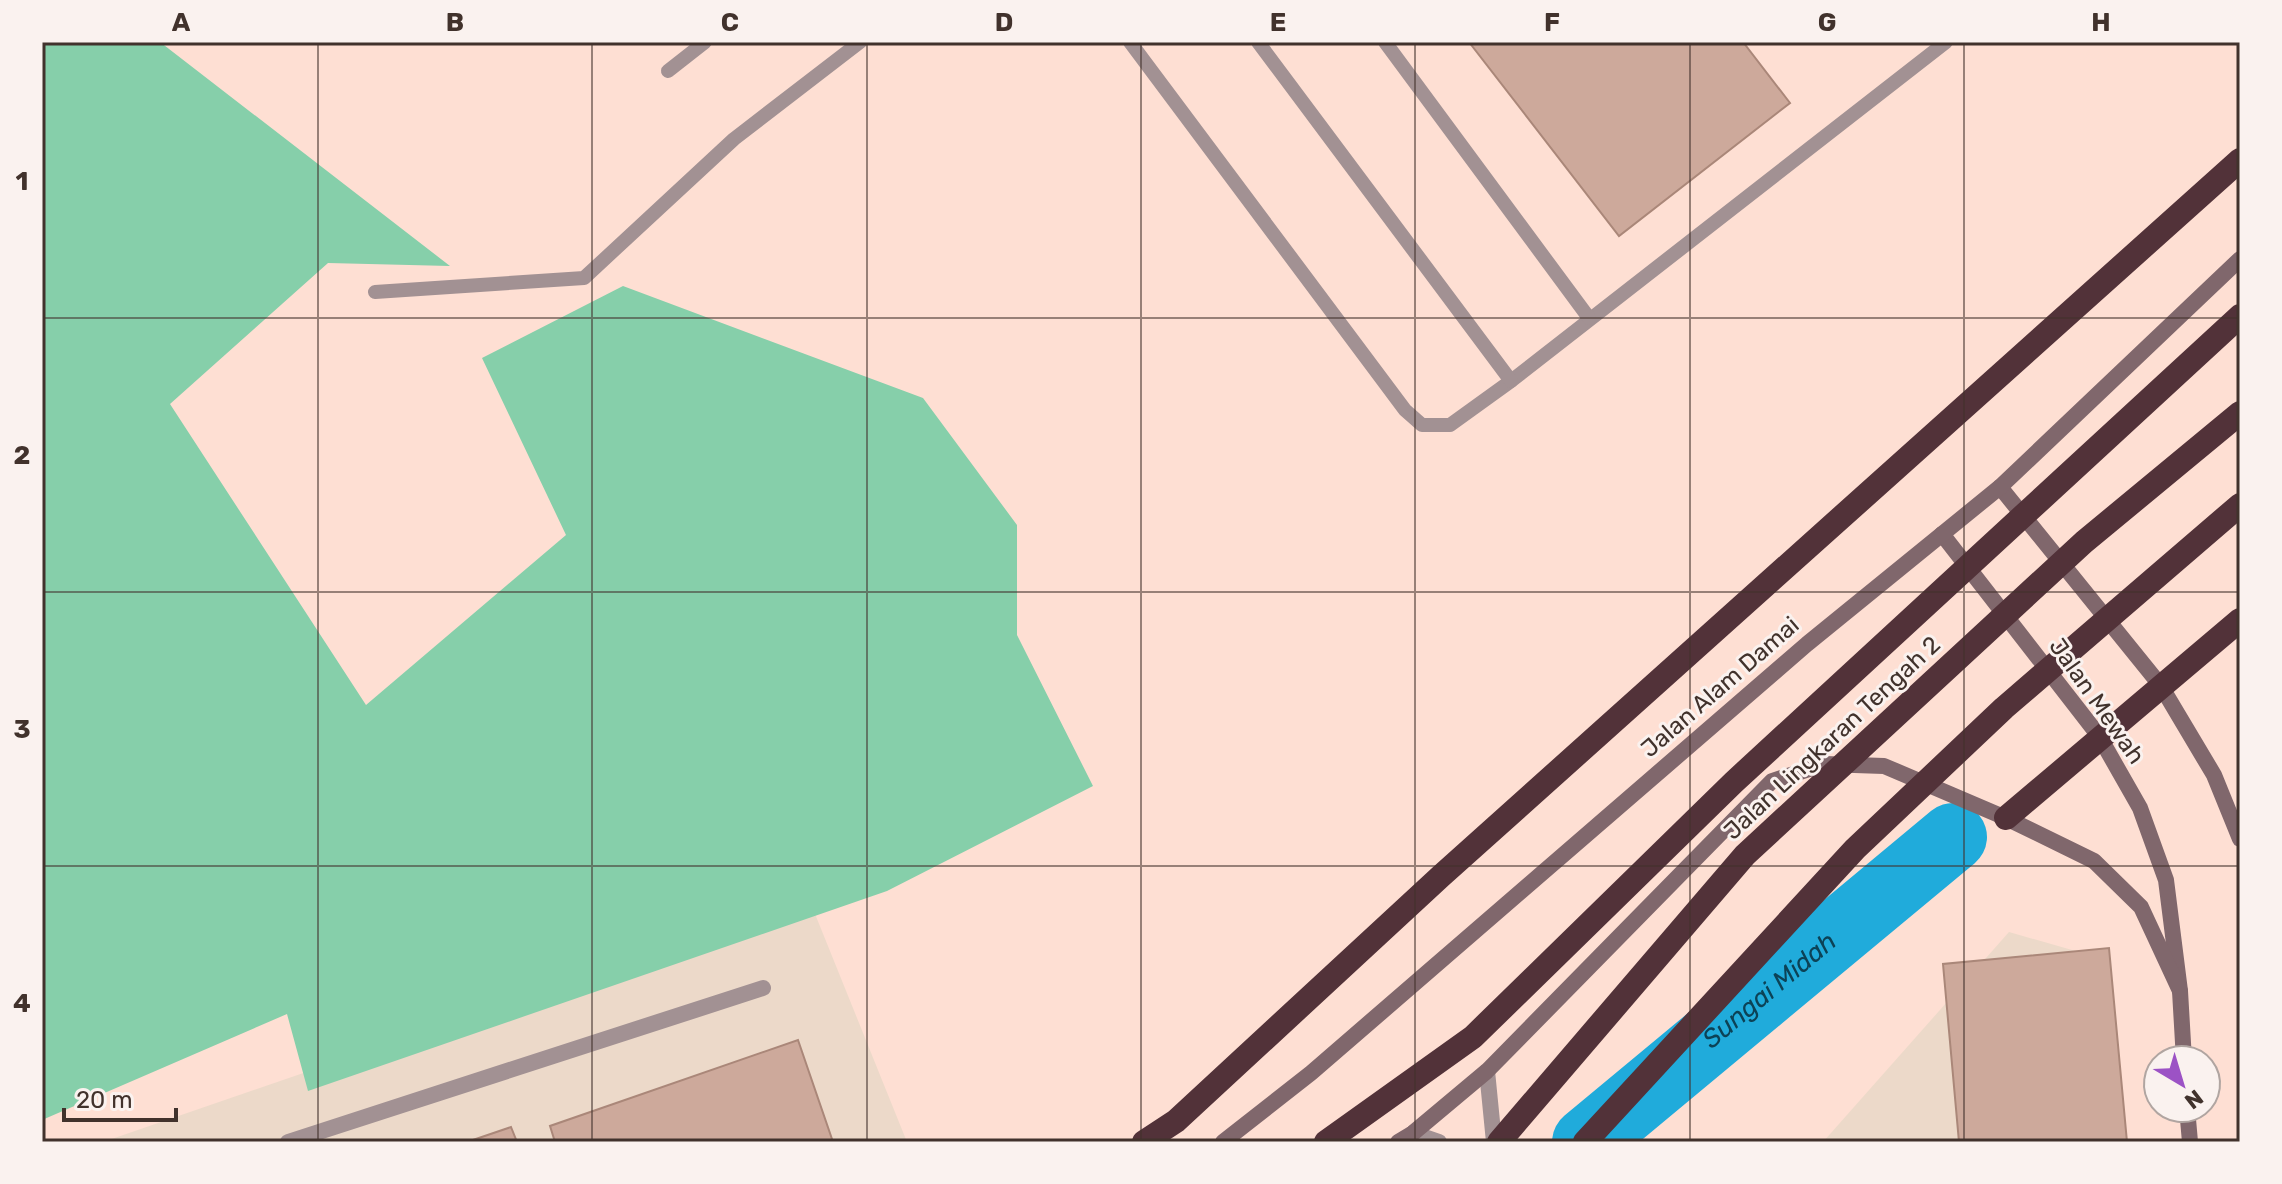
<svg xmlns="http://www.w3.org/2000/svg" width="2282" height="1184" font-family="Rubik,sans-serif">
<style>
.industrial{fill:#ecd9c9}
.green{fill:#86cfaa}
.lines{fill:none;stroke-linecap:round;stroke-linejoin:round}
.river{stroke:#20abdb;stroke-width:68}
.building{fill:#cda99b;stroke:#aa8779;stroke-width:2}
.lane{stroke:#a29193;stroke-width:14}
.street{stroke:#a29193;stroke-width:16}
.secondary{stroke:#80676c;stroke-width:16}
.highway{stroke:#523239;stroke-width:24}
.grid{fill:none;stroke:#41322c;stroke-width:2;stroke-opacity:0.55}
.labels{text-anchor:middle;stroke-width:6;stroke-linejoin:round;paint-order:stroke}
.street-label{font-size:24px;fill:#41322c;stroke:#faf2ef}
.water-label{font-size:26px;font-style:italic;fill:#0c4256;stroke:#faf2ef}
.neatline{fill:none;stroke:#41322c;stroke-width:3}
.grid-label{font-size:26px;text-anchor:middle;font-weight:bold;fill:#41322c}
</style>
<rect width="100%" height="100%" fill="#fedfd3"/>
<g class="industrial">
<polygon points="809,899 907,1142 103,1142"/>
<polygon points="2009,932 2079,952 2104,1142 1823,1142"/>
</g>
<polygon class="green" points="42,42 160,42 450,266 328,263 170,404 366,705 566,535 482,358 623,286 923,398 1017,525 1017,635 1093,786 887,891 308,1091 287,1014 42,1120 42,987 45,985 42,982"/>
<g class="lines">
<path class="river" id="s1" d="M1586 1142 1953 837"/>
</g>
<g class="building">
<polygon points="1469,42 1743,42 1790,103 1619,236"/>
<polygon points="2109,948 2127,1142 1959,1142 1943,964"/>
<polygon points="798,1040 833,1142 555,1142 550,1126"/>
<polygon points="511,1127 517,1142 467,1142"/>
</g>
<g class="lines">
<g class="lane">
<polyline points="1130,42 1405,410 1422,425 1450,425 1511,381 1946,42"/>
<polyline points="1258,42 1511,381"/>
<polyline points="1385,42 1589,318"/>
<polyline points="668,71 705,42"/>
<polyline points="375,292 584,278 734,139 860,42"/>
</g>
<g class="street">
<polyline points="1487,1071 1494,1142"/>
<polyline points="1413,1133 1439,1142"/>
<polyline points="288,1142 763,988"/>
</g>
<g class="secondary">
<polyline points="2000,487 2161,686 2214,775 2240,839"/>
<polyline points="1942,534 2099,736 2140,808 2166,880 2180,991 2184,1060"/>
<polyline points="2187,1108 2190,1142"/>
<polyline points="1223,1142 1311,1073 1807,644 2000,487 2240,259"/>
<polyline points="1398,1142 1413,1133 1487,1071 1772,781 1825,764 1884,766 2006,818 2094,861 2141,907 2180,991"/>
</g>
<g class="highway">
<polyline points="2006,818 2240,620"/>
<polyline points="1144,1142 1176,1121 1441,876 2240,160"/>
<polyline points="1326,1142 1473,1037 1734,782 2240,316"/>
<polyline points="1499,1142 1745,855 2084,542 2240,413"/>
<polyline points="1585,1142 1855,849 2004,708 2240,505"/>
</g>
</g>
<path class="grid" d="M318 42V1142M592 42V1142M867 42V1142M1141 42V1142M1415 42V1142M1690 42V1142M1964 42V1142M42 318H2240M42 592H2240M42 866H2240"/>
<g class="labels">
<g class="street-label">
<text transform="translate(1720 687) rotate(-41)" y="8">Jalan Alam Damai</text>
<text transform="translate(2097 701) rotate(55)" y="8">Jalan Mewah</text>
<text transform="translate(1832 738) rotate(-43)" y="8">Jalan Lingkaran Tengah 2</text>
</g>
<g class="water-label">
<text dy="9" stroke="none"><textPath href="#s1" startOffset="238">Sungai Midah</textPath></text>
</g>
</g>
<rect width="2282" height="1184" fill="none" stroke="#faf2ef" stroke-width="88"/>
<g transform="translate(2182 1084) rotate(142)"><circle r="38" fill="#faf2ef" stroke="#b0a5a1" stroke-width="2"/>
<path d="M0-6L14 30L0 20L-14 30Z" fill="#9c52c5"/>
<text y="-12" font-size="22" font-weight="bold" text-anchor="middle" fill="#41322c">N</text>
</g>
<path d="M64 1108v12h112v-12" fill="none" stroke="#41322c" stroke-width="4"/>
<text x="76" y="1108" font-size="24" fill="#41322c" stroke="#faf2ef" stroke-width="6" paint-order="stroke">20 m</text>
<rect x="44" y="44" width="2194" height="1096" class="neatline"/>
<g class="grid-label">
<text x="181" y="31">A</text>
<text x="455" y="31">B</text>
<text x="730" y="31">C</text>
<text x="1004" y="31">D</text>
<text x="1278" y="31">E</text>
<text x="1552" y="31">F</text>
<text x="1827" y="31">G</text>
<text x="2101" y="31">H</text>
<text x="22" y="190">1</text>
<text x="22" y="464">2</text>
<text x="22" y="738">3</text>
<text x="22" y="1012">4</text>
</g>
</svg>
